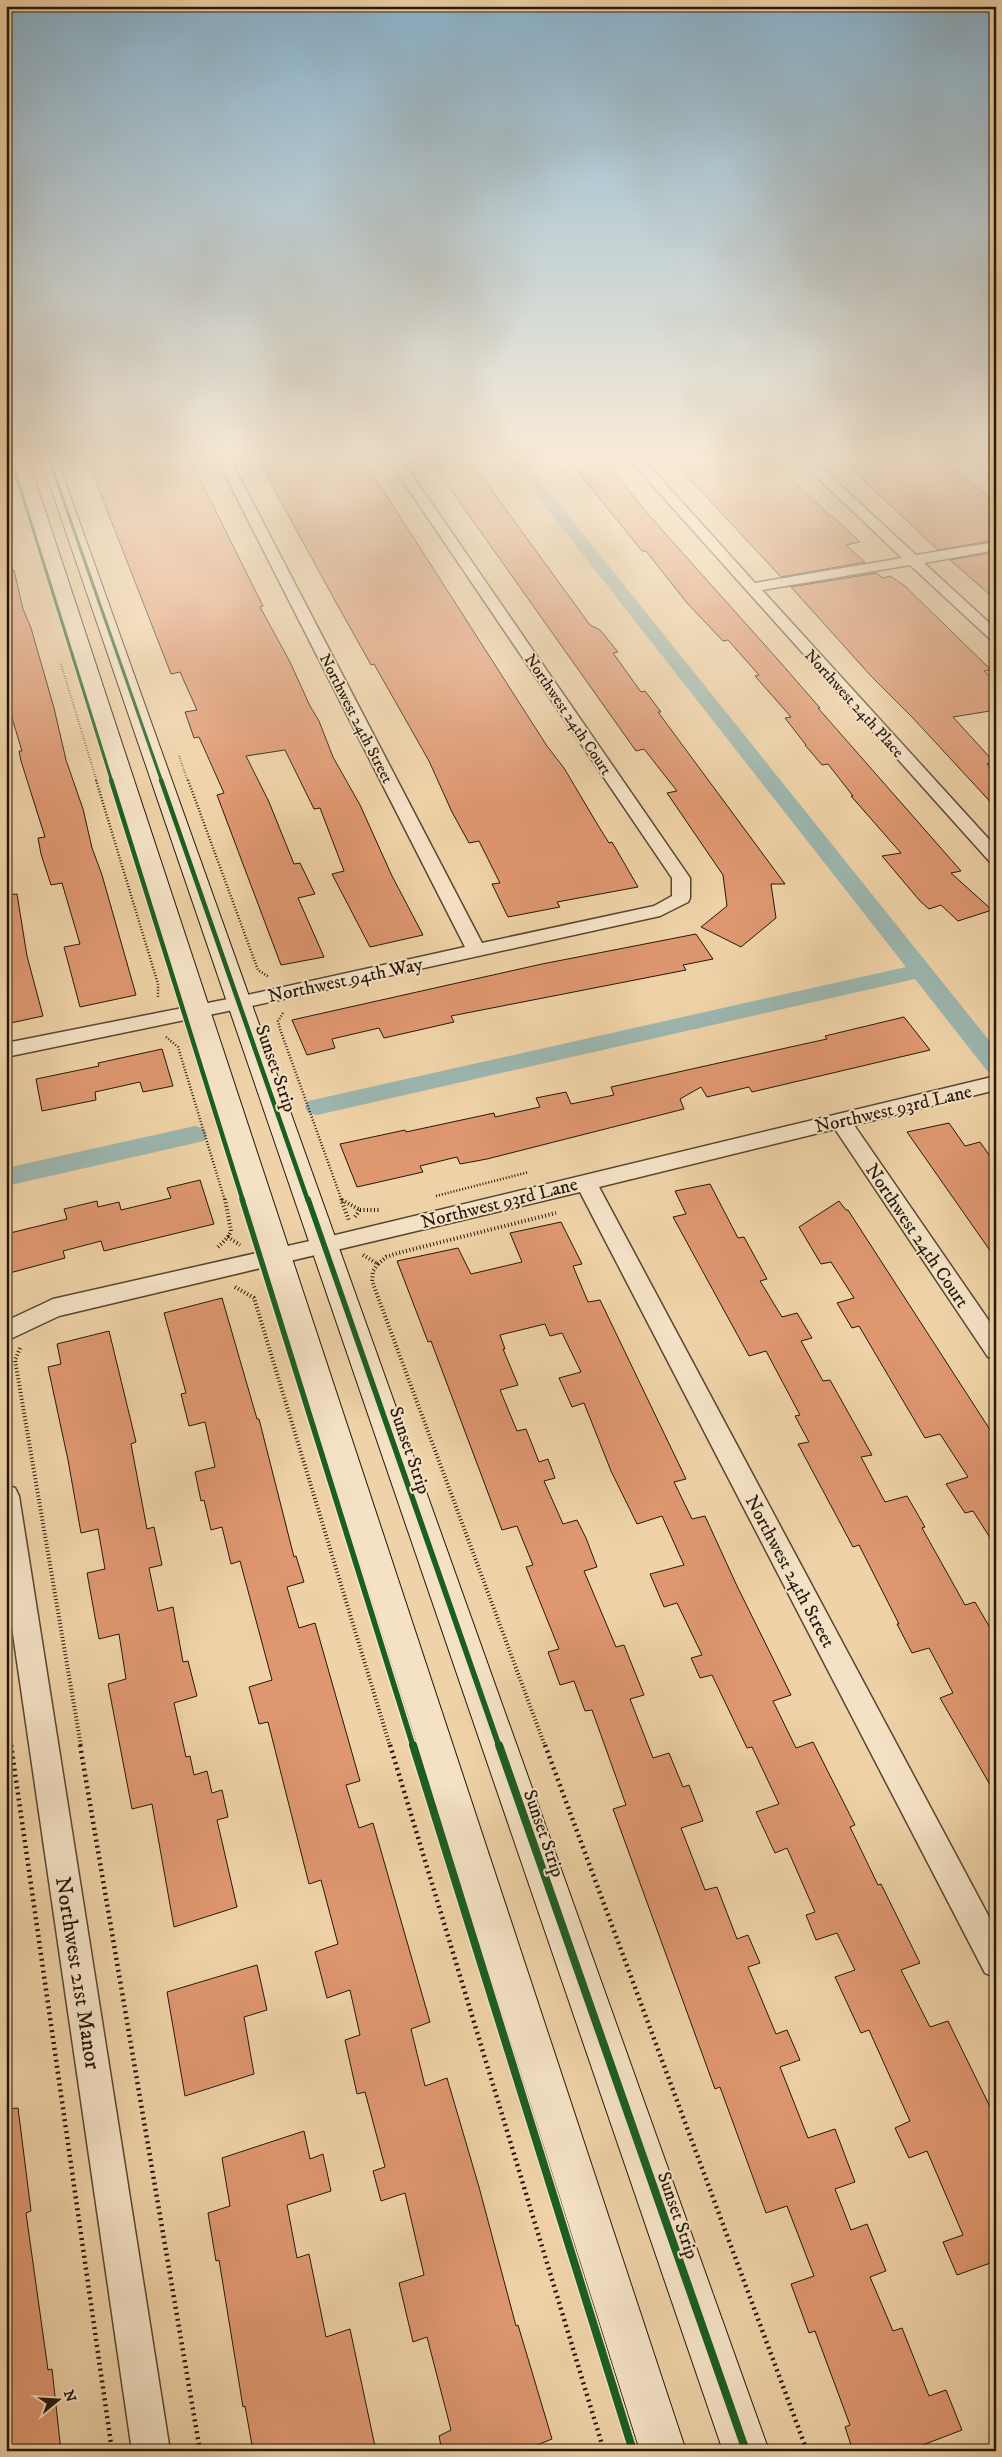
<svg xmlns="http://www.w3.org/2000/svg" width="1002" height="2457" font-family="'IM FELL DW Pica',serif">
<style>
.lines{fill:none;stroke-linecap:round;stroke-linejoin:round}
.canal{fill:#9cb6af;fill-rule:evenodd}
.building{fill:#df9770;stroke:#25180a}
.street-casing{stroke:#584631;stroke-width:3}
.secondary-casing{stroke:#25180a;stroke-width:2}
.path-far3{stroke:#25180a;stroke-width:2;stroke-dasharray:0.5 2;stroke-linecap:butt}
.path-far2{stroke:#25180a;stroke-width:2.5;stroke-dasharray:1 2;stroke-linecap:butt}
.path-far1{stroke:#25180a;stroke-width:4;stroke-dasharray:1 2.5;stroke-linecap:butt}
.path{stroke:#25180a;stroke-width:4.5;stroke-dasharray:2 4;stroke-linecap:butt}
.street{fill:#f5e2c6;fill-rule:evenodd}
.secondary{fill:#f5e2c6;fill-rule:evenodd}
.cycleway-far3-casing{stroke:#f5e2c6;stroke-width:5}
.cycleway-far2-casing{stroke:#f5e2c6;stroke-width:7}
.cycleway-far1-casing{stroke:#f5e2c6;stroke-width:9}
.cycleway-casing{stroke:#f5e2c6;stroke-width:11}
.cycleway-far3{stroke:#1b5e20;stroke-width:3}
.cycleway-far2{stroke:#1b5e20;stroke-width:4.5}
.cycleway-far1{stroke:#1b5e20;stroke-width:5.5}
.cycleway{stroke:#1b5e20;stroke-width:8}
.labels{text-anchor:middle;stroke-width:4;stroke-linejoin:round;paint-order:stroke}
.far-street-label{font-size:16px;fill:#25180a;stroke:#f5e2c6}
.street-label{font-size:19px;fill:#25180a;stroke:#f5e2c6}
.near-street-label{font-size:22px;fill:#25180a;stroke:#f5e2c6}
</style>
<rect width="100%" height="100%" fill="#efd2a7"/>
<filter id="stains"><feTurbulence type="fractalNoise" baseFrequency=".004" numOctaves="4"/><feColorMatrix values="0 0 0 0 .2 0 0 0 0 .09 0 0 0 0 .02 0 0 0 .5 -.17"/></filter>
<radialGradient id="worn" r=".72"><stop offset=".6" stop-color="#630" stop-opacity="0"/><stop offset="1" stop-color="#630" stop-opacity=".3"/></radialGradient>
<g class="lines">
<g class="canal">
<polygon points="508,459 523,459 996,1049 996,1074 988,1072 915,979 317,1115 308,1113 305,1107 308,1101 317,1099 906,967"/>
<polygon points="195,1126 204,1129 207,1135 204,1141 6,1186 6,1168"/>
</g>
</g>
<g class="building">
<polygon points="87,459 116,459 118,464 156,459 190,459 263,606 260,607 290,662 310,706 319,721 333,757 360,805 392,876 423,935 370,947 332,874 344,871 320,808 314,809 285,750 246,756 269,802 294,864 300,863 315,894 298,898 324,957 281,965 217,795 224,793 199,737 194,738 185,712 197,710 180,672 171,674"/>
<polygon points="260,459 363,459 547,746 564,768 599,827 609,843 612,842 638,887 557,902 560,907 508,917 492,884 500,883 479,841 469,843 452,812 429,761 374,664 371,665 333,597 274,489"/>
<polygon points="429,459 462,459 464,463 469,462 477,470 590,625 600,630 618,652 613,653 641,692 645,691 661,712 658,712 785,884 771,884 776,918 741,947 701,927 727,906 723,875 667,793 677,791 644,749 636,751"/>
<polygon points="603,459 655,522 780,662 820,708 818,708 961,871 951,873 992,910 958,921 941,905 929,909 920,901 882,856 901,853 851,796 853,796 828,764 822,765 805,745 806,745 785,718 791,717 755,676 759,675 728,640 723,641 687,603 646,551 642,551 571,463"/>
<polygon points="671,459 768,459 775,466 779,466 830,516 832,516 860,542 846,545 865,562 781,577"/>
<polygon points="841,459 944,459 996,503 996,540 938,550"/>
<polygon points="996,552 996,600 950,560"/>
<polygon points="14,570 23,609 31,628 54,708 66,760 83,809 92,848 102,875 136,995 80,1007 64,947 80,944 62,883 51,885 41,854 38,838 45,837 21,761 19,751 22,751 9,708 6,708 6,571"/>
<polygon points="877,573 882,578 890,576 905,586 991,670 984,671 996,682 996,710 953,717 994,762 987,764 996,774 996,808 912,717 871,676 791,587"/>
<polygon points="17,894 27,956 43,1016 6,1024 6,895"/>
<polygon points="696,934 713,959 683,965 686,970 451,1016 454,1022 384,1038 379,1028 332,1039 335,1048 307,1055 292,1020 542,964"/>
<polygon points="904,1017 930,1050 752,1092 749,1087 707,1097 701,1087 680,1099 684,1109 487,1159 460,1164 457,1157 420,1166 423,1172 357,1187 340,1144 405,1130 406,1132 494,1113 495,1117 540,1107 536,1098 566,1092 571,1104 614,1095 611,1087 795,1046 827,1039 825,1036"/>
<polygon points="162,1049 173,1086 143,1092 140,1082 95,1092 96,1100 42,1111 36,1079 99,1066 98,1063"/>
<polygon points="949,1123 965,1146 980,1142 996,1165 996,1259 907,1132"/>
<polygon points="200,1180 214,1224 104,1251 101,1241 63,1251 65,1258 6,1274 6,1234 67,1219 64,1209 97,1201 98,1207 119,1202 121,1210 171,1198 167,1188"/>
<polygon points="710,1184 738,1238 744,1237 767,1279 760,1281 782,1317 797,1313 812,1338 801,1341 823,1381 830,1380 872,1455 861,1457 885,1502 907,1496 925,1527 922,1528 965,1605 975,1602 996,1638 996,1795 940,1698 953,1693 929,1648 912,1653 897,1624 899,1624 859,1545 853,1547 798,1444 809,1442 795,1416 800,1415 766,1351 749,1356 673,1217 686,1214 675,1191"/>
<polygon points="839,1201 846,1210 848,1210 996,1439 996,1547 973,1511 965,1513 946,1484 968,1477 940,1434 925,1438 859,1326 852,1328 837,1303 854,1298 831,1262 821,1264 799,1227"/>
<polygon points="561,1222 582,1264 573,1266 588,1302 600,1300 686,1479 674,1482 692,1519 705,1516 737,1586 791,1695 773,1701 796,1748 813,1742 855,1825 850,1827 878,1885 881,1884 920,1963 901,1970 930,2027 948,2021 996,2119 996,2261 957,2275 943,2242 963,2235 927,2151 909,2158 895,2128 910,2121 869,2030 861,2033 835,1977 855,1970 837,1933 816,1940 806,1915 815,1912 787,1848 775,1853 756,1812 779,1804 752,1747 747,1748 712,1675 700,1678 691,1658 702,1655 677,1603 664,1607 650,1574 684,1565 662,1516 637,1524 611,1471 584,1403 572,1407 559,1378 581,1372 562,1333 550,1336 545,1324 500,1335 505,1349 503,1349 518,1385 500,1390 517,1431 526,1429 539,1462 548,1459 555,1478 544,1481 563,1524 577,1520 586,1538 597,1567 584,1571 616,1647 624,1645 644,1695 630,1699 653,1758 669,1753 683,1787 689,1785 703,1821 681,1828 705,1890 717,1887 737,1939 748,1935 760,1963 748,1967 776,2034 787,2030 800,2060 780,2067 808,2138 835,2129 855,2182 835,2189 851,2230 867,2224 886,2271 870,2277 893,2331 902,2328 929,2396 946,2390 962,2430 907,2451 853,2451 845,2427 850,2425 815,2331 809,2333 791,2284 814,2276 787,2206 766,2213 720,2087 715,2089 613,1809 626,1805 592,1710 585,1711 574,1681 560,1685 548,1652 559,1649 526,1567 533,1565 517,1526 502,1530 431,1341 428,1342 397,1261 458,1248 471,1274 522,1262 510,1233"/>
<polygon points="222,1298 257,1419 259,1419 294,1557 296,1556 304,1582 287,1587 299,1628 315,1623 360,1781 346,1785 359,1828 373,1823 430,2022 411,2029 425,2086 447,2078 479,2187 516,2326 518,2325 552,2439 522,2451 442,2451 439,2436 451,2430 427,2337 413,2342 399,2283 424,2275 405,2193 381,2201 373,2171 385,2167 365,2092 357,2094 345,2040 360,2035 350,1990 327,1998 315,1952 338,1944 321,1880 309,1884 268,1722 259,1724 249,1687 272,1680 240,1561 231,1564 222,1527 211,1530 204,1500 201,1501 195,1472 215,1467 205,1422 189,1426 181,1394 186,1393 164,1313"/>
<polygon points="109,1331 136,1442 131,1444 147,1529 154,1527 162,1565 149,1568 158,1611 173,1607 183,1662 188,1661 197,1696 174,1703 186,1757 190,1756 194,1775 207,1771 212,1793 222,1790 228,1817 217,1820 237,1907 174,1927 152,1804 132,1809 108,1684 126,1679 119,1634 99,1639 87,1573 105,1569 98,1529 81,1533 68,1460 48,1367 61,1364 57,1344"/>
<polygon points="257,1965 267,2010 244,2017 254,2074 185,2096 167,1992"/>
<polygon points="18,2108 31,2211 26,2213 48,2370 52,2369 61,2451 6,2451 6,2109"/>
<polygon points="304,2131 310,2159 323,2154 331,2191 287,2205 297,2258 309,2254 326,2337 350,2329 376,2451 253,2451 245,2406 243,2407 219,2260 216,2261 208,2213 230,2206 222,2158"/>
</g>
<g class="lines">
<g class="street-casing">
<g id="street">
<polygon points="217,459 230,459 482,943 654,906 672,896 672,878 388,459 401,459 690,878 690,898 688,902 660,916 238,1009 6,1057 6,1043 238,997 465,947"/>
<polygon points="629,459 643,459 755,583 902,558 798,459 812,459 916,555 996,542 996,550 924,563 996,629 996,642 991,640 910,565 762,590 996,847 996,863 990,862"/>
<polygon points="973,459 988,459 996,466 996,477 991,476"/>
<polygon points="996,1076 996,1090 854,1125 996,1331 996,1359 988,1357 835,1129 599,1187 996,1930 996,1978 985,1973 580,1192 59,1316 6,1341 6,1321 53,1299 323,1238"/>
<polygon points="6,1485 15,1488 19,1496 170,2451 132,2451 6,1586"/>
</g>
</g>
<g class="secondary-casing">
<g id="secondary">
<polygon points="12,459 28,459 686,2451 640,2451"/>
<polygon points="41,459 57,459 769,2451 723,2451"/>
</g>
</g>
<g class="path-far3">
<polyline points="61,664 97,782"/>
<polyline points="179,756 188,782"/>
</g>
<g class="path-far2">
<polyline points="96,780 158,984 158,998"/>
<polyline points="188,780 258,970 269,977"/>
<polyline points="283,1013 278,1021 280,1029 342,1201"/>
<polyline points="166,1037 178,1047 225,1201"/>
<polyline points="436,1196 529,1172"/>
</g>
<g class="path-far1">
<polyline points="225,1199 231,1231 228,1237"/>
<polyline points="341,1199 349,1221"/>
<polyline points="342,1200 360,1210 354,1218"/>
<polyline points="360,1210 379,1210"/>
<polyline points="218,1247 228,1237 240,1245"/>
<polyline points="363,1255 378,1264 386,1257 398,1253 556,1213"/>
<polyline points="378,1264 373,1271 372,1281 545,1746"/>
<polyline points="235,1287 254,1298 390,1746"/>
<polyline points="20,1348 15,1360 81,1746"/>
<polyline points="6,1711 11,1746"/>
</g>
<g class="path">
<polyline points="11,1745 112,2451"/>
<polyline points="80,1745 200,2451"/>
<polyline points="390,1745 604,2451"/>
<polyline points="545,1745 807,2451"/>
</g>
<use href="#street" class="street"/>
<use href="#secondary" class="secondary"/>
<g class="cycleway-far3-casing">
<g id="cycleway-far3">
<polyline points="11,459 112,782"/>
<polyline points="49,459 162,782"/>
</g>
</g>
<g class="cycleway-far2-casing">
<g id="cycleway-far2">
<polyline points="111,780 243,1201"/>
<polyline points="161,780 308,1201"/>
</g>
</g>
<g class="cycleway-far1-casing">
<g id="cycleway-far1">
<polyline points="242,1199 413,1746"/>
<polyline points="308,1199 499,1746"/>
</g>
</g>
<g class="cycleway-casing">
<g id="cycleway">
<polyline points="413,1745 633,2451"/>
<polyline points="499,1745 746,2451"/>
</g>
</g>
<use href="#cycleway-far3" class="cycleway-far3"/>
<use href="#cycleway-far2" class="cycleway-far2"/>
<use href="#cycleway-far1" class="cycleway-far1"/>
<use href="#cycleway" class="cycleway"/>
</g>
<linearGradient id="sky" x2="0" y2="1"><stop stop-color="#89b5d1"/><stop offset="0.57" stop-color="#f8ebd7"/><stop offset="1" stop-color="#f8ebd7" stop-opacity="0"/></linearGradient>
<rect width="1002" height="803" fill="url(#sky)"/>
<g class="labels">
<g class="far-street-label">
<text transform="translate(855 703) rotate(48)" y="6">Northwest 24th Place</text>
<text transform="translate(569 714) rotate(56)" y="6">Northwest 24th Court</text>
<text transform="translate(357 718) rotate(63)" y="6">Northwest 24th Street</text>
</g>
<g class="street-label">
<text transform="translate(345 979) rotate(-12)" y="7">Northwest 94th Way</text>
<text transform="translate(277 1068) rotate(71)" y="7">Sunset Strip</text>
<text transform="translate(893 1108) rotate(-13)" y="7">Northwest 93rd Lane</text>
<text transform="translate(499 1202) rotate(-14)" y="7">Northwest 93rd Lane</text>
<text transform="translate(918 1235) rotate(56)" y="7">Northwest 24th Court</text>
<text transform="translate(411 1450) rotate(71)" y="7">Sunset Strip</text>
<text transform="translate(791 1571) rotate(62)" y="7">Northwest 24th Street</text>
<text transform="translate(545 1833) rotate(71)" y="7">Sunset Strip</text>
<text transform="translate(679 2215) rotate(71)" y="7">Sunset Strip</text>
</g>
<g class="near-street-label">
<text transform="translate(79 1973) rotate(81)" y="8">Northwest 21st Manor</text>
</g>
</g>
<rect width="1002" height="2457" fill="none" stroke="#efd2a7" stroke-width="25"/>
<rect x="8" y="8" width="987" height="2442" fill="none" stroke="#25180a" stroke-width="2.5"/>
<rect x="12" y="12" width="977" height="2432" fill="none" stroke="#25180a"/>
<g transform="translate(58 2400) rotate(72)" stroke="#f5e2c6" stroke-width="4" paint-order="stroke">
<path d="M0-4L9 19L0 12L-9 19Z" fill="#25180a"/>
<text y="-8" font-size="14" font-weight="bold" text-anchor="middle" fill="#25180a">N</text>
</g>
<rect width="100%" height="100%" filter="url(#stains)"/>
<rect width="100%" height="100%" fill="url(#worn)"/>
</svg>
